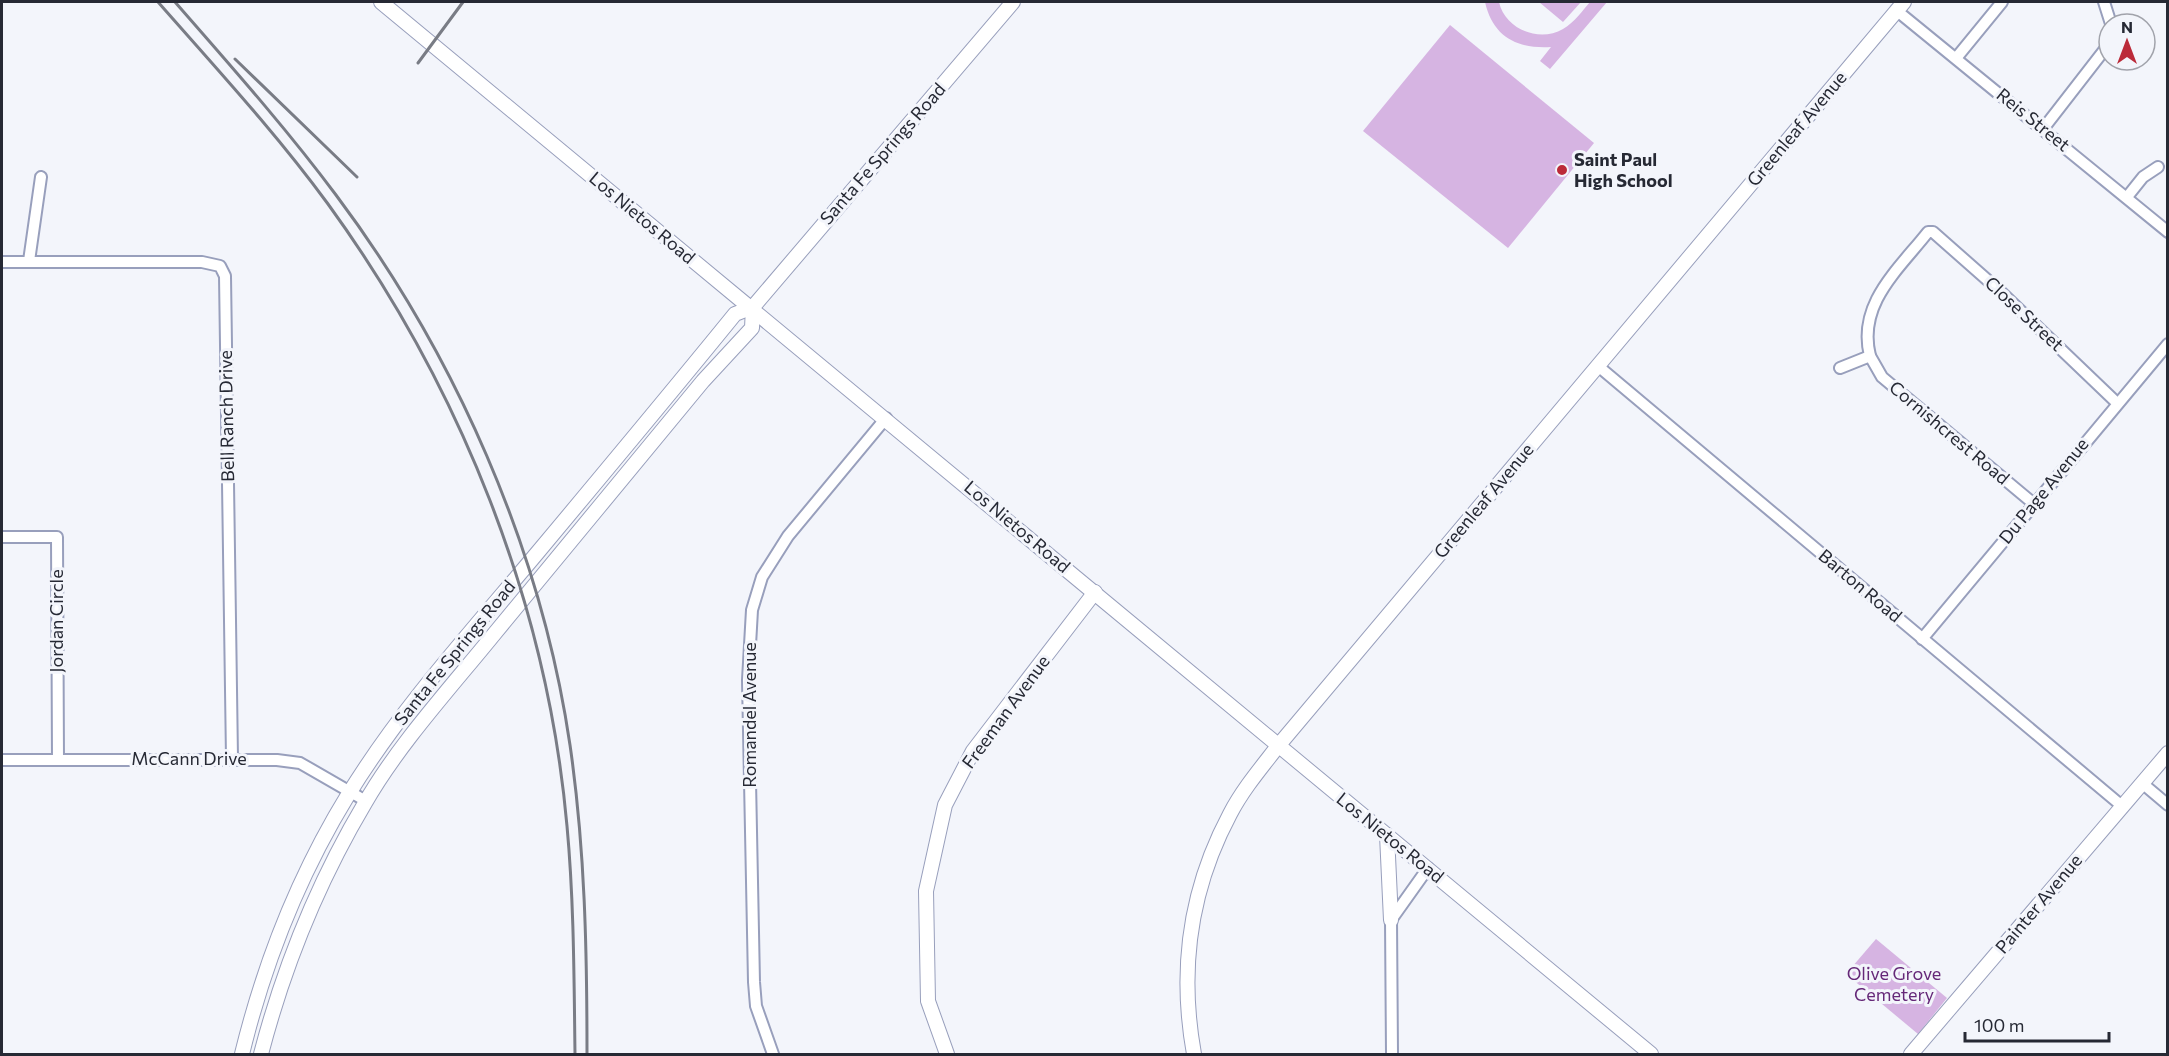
<svg xmlns="http://www.w3.org/2000/svg" width="2169" height="1056" font-family="Commissioner,sans-serif">
<style>
.green{fill:#d6b4e2}
.lines{fill:none;stroke-linecap:round;stroke-linejoin:round}
.street-casing{stroke:#989fbc;stroke-width:14}
.secondary-casing{stroke:#989fbc;stroke-width:16}
.street{stroke:#fff;stroke-width:10}
.secondary{stroke:#fff;stroke-width:14}
.rail{stroke:#797c85;stroke-width:3}
.poi-dot{fill:#bb2a39;stroke:#f3f5fb;stroke-width:2}
.labels{text-anchor:middle;stroke-width:6;stroke-linejoin:round;paint-order:stroke}
.street-label{font-size:18px;fill:#262934;stroke:#f3f5fb}
.poi-label{font-size:18px;font-weight:bold;fill:#262934;stroke:#f3f5fb;text-anchor:start}
.park-label{font-size:18px;fill:#652878;stroke:#f3f5fb}
</style>
<rect width="100%" height="100%" fill="#f3f5fb"/>
<g class="green">
<path d="M1485 2H1499C1505 29 1539 43 1563 29 1575 22 1582 11 1590 2H1607L1550 69 1540 61 1551 47C1517 49 1493 37 1485 2Z"/>
<polygon points="1539,2 1581,2 1563,22"/>
<polygon points="1450,25 1594,143 1508,248 1363,131"/>
<polygon points="1876,939 1947,998 1918,1034 1846,974"/>
</g>
<g class="lines">
<g class="street-casing">
<g id="street">
<polyline points="2104,2 2111,24"/>
<polyline points="1896,10 2168,232"/>
<polyline points="1957,57 2002,2"/>
<polyline points="2043,129 2109,44"/>
<polyline points="2127,197 2143,177 2158,167"/>
<polyline points="29,261 41,177"/>
<polyline points="2,262 202,262 220,266 225,276 232,758"/>
<path d="M1870 356C1857 304 1898 270 1928 232H1933L2001 292 2116 402"/>
<polyline points="1598,366 2122,806"/>
<polyline points="1840,368 1870,356 1882,377 2034,504"/>
<polyline points="2,537 57,537 58,760"/>
<polyline points="1922,639 2168,344"/>
<polyline points="2,760 277,760 300,763 366,801"/>
<polyline points="2142,783 2168,805"/>
<polyline points="773,1054 756,1006 754,982 748,680 752,610 762,577 788,536 886,418"/>
<polyline points="1392,1054 1391,920 1428,868"/>
</g>
</g>
<g class="secondary-casing">
<g id="secondary">
<polyline points="381,2 1651,1054"/>
<polyline points="1387,835 1391,920"/>
<path d="M242 1054C264 964 299 875 348 795 402 707 472 631 538 552 604 473 670 394 735 314L753 307 1013 2"/>
<path d="M261 1054C284 966 318 882 365 803 398 745 452 686 495 633 564 549 634 465 703 381L752 328 753 307"/>
<polyline points="947,1054 928,1001 926,891 945,805 973,751 1095,592"/>
<path d="M1194 1054C1179 971 1190 889 1230 814 1243 789 1261 768 1278 746L1904 2"/>
<polyline points="1911,1054 2168,753"/>
</g>
</g>
<use href="#street" class="street"/>
<use href="#secondary" class="secondary"/>
<g class="rail">
<path d="M158 2C216 68 276 133 328 204 460 386 547 602 567 826 574 902 574 978 575 1054"/>
<path d="M175 2C230 65 286 128 336 195 455 354 541 548 570 745 585 848 587 951 587 1054"/>
<polyline points="235,59 357,177"/>
<polyline points="418,63 463,2"/>
</g>
</g>
<circle class="poi-dot" cx="1562" cy="170" r="6"/>
<g class="labels">
<g class="street-label">
<text transform="translate(2033 120) rotate(39)" y="6">Reis Street</text>
<text transform="translate(1797 129) rotate(-50)" y="6">Greenleaf Avenue</text>
<text transform="translate(883 154) rotate(-49)" y="6">Santa Fe Springs Road</text>
<text transform="translate(642 218) rotate(40)" y="6">Los Nietos Road</text>
<text transform="translate(2024 314) rotate(43)" y="6">Close Street</text>
<text transform="translate(227 416) rotate(-91)" y="6">Bell Ranch Drive</text>
<text transform="translate(1949 433) rotate(40)" y="6">Cornishcrest Road</text>
<text transform="translate(2044 491) rotate(-51)" y="6">Du Page Avenue</text>
<text transform="translate(1484 501) rotate(-50)" y="6">Greenleaf Avenue</text>
<text transform="translate(1017 527) rotate(40)" y="6">Los Nietos Road</text>
<text transform="translate(1860 586) rotate(40)" y="6">Barton Road</text>
<text transform="translate(57 621) rotate(-90)" y="6">Jordan Circle</text>
<text transform="translate(455 653) rotate(-51)" y="6">Santa Fe Springs Road</text>
<text transform="translate(1006 712) rotate(-54)" y="6">Freeman Avenue</text>
<text transform="translate(750 715) rotate(-90)" y="6">Romandel Avenue</text>
<text x="189" y="765">McCann Drive</text>
<text transform="translate(1390 838) rotate(39)" y="6">Los Nietos Road</text>
<text transform="translate(2039 904) rotate(-50)" y="6">Painter Avenue</text>
</g>
<g class="poi-label">
<text x="1574" y="166">Saint Paul<tspan x="1574" dy="21">High School</tspan></text>
</g>
<g class="park-label">
<text x="1894" y="980">Olive Grove<tspan x="1894" dy="21">Cemetery</tspan></text>
</g>
</g>
<rect width="2169" height="1056" fill="none" stroke="#262934" stroke-width="6"/>
<g transform="translate(2127 42)"><circle r="28" fill="#f3f5fb" stroke="#a1a3ab" stroke-width="1.5"/>
<path d="M0-4.5L10 22L0 15L-10 22Z" fill="#bb2a39"/>
<text y="-9" font-size="16" font-weight="bold" text-anchor="middle" fill="#262934">N</text>
</g>
<path d="M1965 1032v9h144v-9" fill="none" stroke="#262934" stroke-width="3"/>
<text x="1974" y="1032" font-size="18" fill="#262934" stroke="#f3f5fb" stroke-width="4.5" paint-order="stroke">100 m</text>
</svg>
